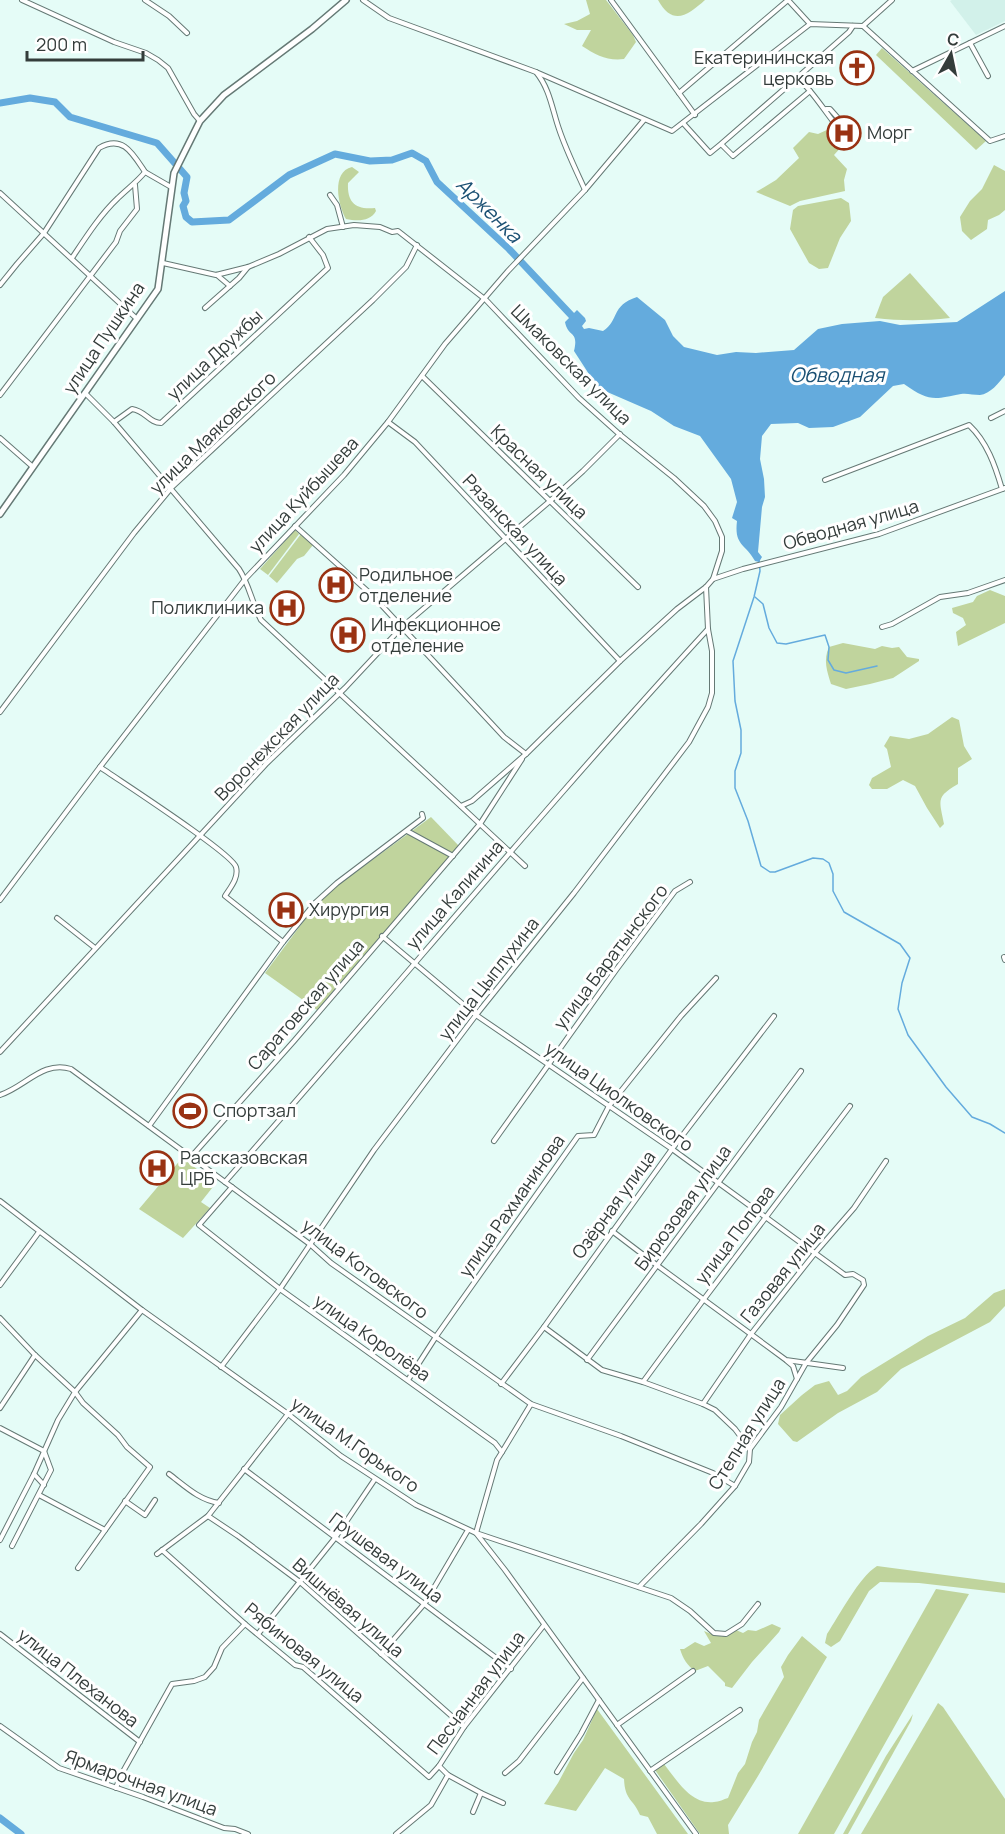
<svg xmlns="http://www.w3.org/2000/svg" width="1005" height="1834" font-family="Manrope,sans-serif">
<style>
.built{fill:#d2f1ea}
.green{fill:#c0d49d}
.water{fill:#64abdd}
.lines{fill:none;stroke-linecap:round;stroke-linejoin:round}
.stream{stroke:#64abdd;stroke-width:1.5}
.river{stroke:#64abdd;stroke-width:7}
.minor-casing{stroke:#657975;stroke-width:6}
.major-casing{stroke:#657975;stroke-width:8}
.minor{stroke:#fff;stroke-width:4}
.major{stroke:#fff;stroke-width:5}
.labels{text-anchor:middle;stroke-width:6;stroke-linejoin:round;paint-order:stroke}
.poi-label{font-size:18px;fill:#343d3b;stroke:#fff;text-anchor:start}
.street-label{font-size:18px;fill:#343d3b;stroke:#fff}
.water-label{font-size:20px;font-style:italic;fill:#1b5073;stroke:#fff}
</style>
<rect width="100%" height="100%" fill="#e5fcf7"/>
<polygon class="built" points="952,0 1005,0 1005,21 976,35 950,1"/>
<g class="green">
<path d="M586 0H606L633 35 636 42 624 59C607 61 596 55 582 46L591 30H577L564 24 577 21 590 14Z"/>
<path d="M658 0H705C688 15 673 27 658 0Z"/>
<polygon points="882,48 986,141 976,150 876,55"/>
<polygon points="829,129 843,145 834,155 847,169 844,180 845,191 800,201 790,206 756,192 776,180 799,158 793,148 809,132 818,134"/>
<polygon points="994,165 1005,171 1005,210 999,215 988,220 987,229 971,240 962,231 960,217 970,201 982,189"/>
<path d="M352 167 359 172 348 183C347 203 356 210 375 208L376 211C370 222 357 221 346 219 338 205 331 172 352 167Z"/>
<polygon points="841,198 849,203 851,221 840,238 828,268 819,269 809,263 790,229 793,210 798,206"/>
<path d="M910 273 950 318C924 321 901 321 875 318L883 297Z"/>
<polygon points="295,530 299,534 268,575 260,569"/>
<polygon points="301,534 313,545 304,556 297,559 277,583 269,576"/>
<polygon points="990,590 1005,596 1005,623 958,646 956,632 966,625 963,618 953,613 952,608 973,602 977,596"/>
<path d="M843 643 875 649 882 646 892 648 899 647 907 657 919 659V661L893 678 870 684 846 689 831 684C827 671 823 660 829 647Z"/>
<path d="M952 717 959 720 964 746 972 759 958 768V784C936 797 939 799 944 824L940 828 927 808 915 786 903 780 887 789H872L869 785 872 778 891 767 887 749 884 746 890 736 909 739 928 734Z"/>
<polygon points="431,817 459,846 317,1010 265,973 309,914 320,900 334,888"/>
<polygon points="182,1158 216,1183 201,1202 210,1208 183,1238 139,1209"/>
<polygon points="1005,1289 1005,1306 990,1322 901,1369 877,1392 838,1413 797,1442 793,1441 778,1424 780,1415 802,1395 815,1385 829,1381 838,1395 847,1391 861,1377 928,1336 965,1318 994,1293"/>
<path d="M877 1566 1005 1583V1593L919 1583 880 1582 869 1591 840 1641 831 1647 825 1643 827 1634C839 1616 859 1577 877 1566Z"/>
<polygon points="936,1589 969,1594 834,1834 798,1834"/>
<path d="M772 1624 781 1628 779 1632 752 1662 732 1688 725 1686V1683L708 1666 695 1671C687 1665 683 1659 680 1649H684L695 1642 704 1646 711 1643 704 1631C716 1636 725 1640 736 1630L743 1633 748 1630 756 1631Z"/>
<path d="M802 1636 827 1657 758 1776 728 1825 729 1834H700L655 1770 664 1764C676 1779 691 1805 714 1802 719 1802 724 1799 728 1798L738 1773 745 1764 752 1742 757 1732 759 1720 784 1677 781 1667 788 1655Z"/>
<polygon points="938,1703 943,1707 1005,1799 1005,1834 861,1834"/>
<path d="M597 1709 688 1834H657L648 1817 640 1815C633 1798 625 1801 624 1779L605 1768 576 1811 544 1804 558 1783 574 1753 583 1740Z"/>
<polygon points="913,1714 911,1721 848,1834 843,1834 886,1756"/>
</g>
<path class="water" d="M1005 291V375C999 383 990 394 980 395 973 395 967 393 961 394 933 400 928 401 904 384L893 386 860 417 833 427 809 428 798 423 771 424 762 436 760 459 764 479 765 497 762 507 758 552 762 557 759 562 755 561C745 543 734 546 737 521L732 518 737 502 731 479 700 436 674 426 651 411 598 388 574 351C579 330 568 338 565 322L577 310 585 318 586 321 582 326 584 329 589 328 603 331C620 320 610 306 637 297L665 320 673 336 684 347 717 355 736 352 756 353 794 350 818 329 842 324 880 321 900 325 957 322Z"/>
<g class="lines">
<g class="stream">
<polyline points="759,560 760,571 754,597 733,661 735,701 741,730 741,753 735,771 735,788 748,821 761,866 770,872 775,872 813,858 823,859 829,863 833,874 833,891 844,912 900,944 910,958 902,983 898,1009 908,1035 946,1087 972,1117 990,1124 1005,1133"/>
<polyline points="755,597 763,604 769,628 777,643 786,644 825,635 829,647 828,660 834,670 846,673 877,666"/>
</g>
<g class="river">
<polyline points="0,103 30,98 55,102 70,117 157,143 187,177 184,193 186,201 183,206 186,217 192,222 229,220 289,175 335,154 370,161 392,160 412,153 426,161 437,182 509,249 572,316"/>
<polyline points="0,1818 21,1834"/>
</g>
<g class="minor-casing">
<g id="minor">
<polyline points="22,0 114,42 146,53 158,60 168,68 194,114 200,121"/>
<polyline points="145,0 169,16 187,33"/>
<path d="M363 0 389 18 536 72C550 89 552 109 559 129 566 150 576 170 585 190"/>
<polyline points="611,0 695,115"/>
<polyline points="788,0 810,24"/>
<polyline points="863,26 990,141 1005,136"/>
<polyline points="970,43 988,76"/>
<polyline points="912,71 1005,26"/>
<polyline points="536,72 672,131 810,24 863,26 892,0"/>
<polyline points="798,77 849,32 853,26"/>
<path d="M810 91C821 104 829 117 840 130"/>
<polyline points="679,93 788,0"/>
<polyline points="826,109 830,109 838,118 833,122"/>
<polyline points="683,123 710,153 721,144 733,156 810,91 798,77 721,144"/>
<polyline points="0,193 137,319"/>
<polyline points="330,195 337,205 343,227"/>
<path d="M72 258C86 237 100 215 118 198 127 189 137 182 145 172L171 187"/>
<polyline points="163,263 216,275 248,267 279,254 327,229 354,225 380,227 392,232 398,231 486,300 579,398 618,433 674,478 704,506 715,521 722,537 722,551 713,579"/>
<polyline points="217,275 230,286"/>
<path d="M0 285 17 264 44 233 99 148C123 134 133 154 145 172"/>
<polyline points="205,308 239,278 248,267"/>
<polyline points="422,376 638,587"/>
<path d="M85 393 114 422 239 569C249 584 252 603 261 620L525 866"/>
<polyline points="0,395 116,242 120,231 137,209 135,185"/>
<polyline points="991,418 1005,411"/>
<path d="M114 422 132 409C146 411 149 423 161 423L328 268 323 255 309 237"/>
<polyline points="388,422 415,442 620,661"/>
<polyline points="0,438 33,467"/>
<path d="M825 480 969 425C987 442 995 465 1002 489"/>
<polyline points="295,526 373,596 504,737 526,754"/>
<polyline points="882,627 892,624 940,597 968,593 1005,580"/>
<polyline points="0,712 134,533 172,487 373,300 406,267 417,245"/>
<path d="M100 767C120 781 232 853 236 867 239 878 230 888 225 896L283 942"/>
<polyline points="461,806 472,801 526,754 620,661 677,609 706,587 713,579 743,569 879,534 1005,488"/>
<polyline points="407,831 453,856"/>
<polyline points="0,900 100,767 246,578 344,475 388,422 445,344 508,271 585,190 644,120"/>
<polyline points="57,918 95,948"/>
<polyline points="382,936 476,1015 672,1149 845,1275 853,1274 863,1280 864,1285 837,1325 806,1363 781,1407 750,1449 749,1462 735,1486 701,1524 639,1587"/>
<polyline points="1004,957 1005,960"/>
<polyline points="0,1052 267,763 345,688 402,627 550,501 583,471 620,434"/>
<path d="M0 1095C25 1087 43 1060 71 1069L311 1245 331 1263 531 1404 621 1436 713 1473 735 1486"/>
<polyline points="149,1126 283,942 315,903 337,883 423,818 422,814"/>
<polyline points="494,1141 616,970 675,891 690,882"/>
<polyline points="191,1157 294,1041 480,824 522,759"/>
<path d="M225 1182C387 999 543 809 708 629"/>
<polyline points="232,1187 199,1225 280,1289 495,1443 502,1452 497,1460 476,1533 505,1570 696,1834"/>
<polyline points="0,1201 142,1310 288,1414 341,1456 416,1505 476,1533 671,1598 690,1611 714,1633 726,1634 742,1624 758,1604"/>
<polyline points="612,1231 658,1266 786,1360 843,1368"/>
<polyline points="0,1285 39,1232"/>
<polyline points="0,1318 35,1355 75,1392 83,1403 118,1435 127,1447 150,1467 78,1568"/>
<polyline points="544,1327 602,1370 643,1382 703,1404 715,1410 735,1429 750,1449"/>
<polyline points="587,1360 801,1071"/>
<polyline points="787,1361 793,1366 797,1379"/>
<polyline points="221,1367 280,1289 374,1150 476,1015 574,893 689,742 708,707 712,693 712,651 708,629 706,587"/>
<polyline points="408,1380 437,1335 578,1136 594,1135 609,1106 681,1016 716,978"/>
<polyline points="643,1382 704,1299 850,1106"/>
<polyline points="501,1384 544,1327 672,1149 774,1016"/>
<polyline points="703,1404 751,1334 815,1253 854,1208 886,1161"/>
<polyline points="0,1408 35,1355"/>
<polyline points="0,1428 44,1451 51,1470 12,1546"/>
<polyline points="502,1452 531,1404"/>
<polyline points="244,1469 511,1669"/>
<polyline points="34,1474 44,1485"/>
<path d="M169 1474C185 1486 199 1500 219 1503"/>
<polyline points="39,1495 105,1530"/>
<polyline points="125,1501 145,1515 155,1500"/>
<polyline points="208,1516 238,1536 300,1582 464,1727"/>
<polyline points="0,1540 34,1474 58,1420 75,1392 142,1310"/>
<polyline points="162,1550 245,1624 295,1665 303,1667 429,1777 439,1766 464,1727 544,1625"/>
<polyline points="157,1554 208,1516 288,1414"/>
<polyline points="0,1634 140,1742"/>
<polyline points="258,1634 335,1538 375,1479"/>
<polyline points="381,1654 425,1603 468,1530"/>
<polyline points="617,1725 693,1671"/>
<polyline points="0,1726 59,1768 143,1797 224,1828 235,1829 248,1834"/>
<polyline points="650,1771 740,1710"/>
<polyline points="557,1772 581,1734 599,1700"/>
<polyline points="505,1773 519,1761 583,1678"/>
<polyline points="448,1775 481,1793 503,1803"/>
<polyline points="116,1788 120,1777 172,1684 194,1681 205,1677 214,1667 222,1648 245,1624"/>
<polyline points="473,1812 481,1793"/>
<polyline points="396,1834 431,1805 448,1775 439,1766"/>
</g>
</g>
<g class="major-casing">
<polyline id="major" points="0,514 158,289 174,173 200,121 224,95 312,29 346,0"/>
</g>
<use href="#minor" class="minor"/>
<use href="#major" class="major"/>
</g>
<defs>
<g id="church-ring" transform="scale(1.725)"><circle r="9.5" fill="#fff" stroke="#993213" stroke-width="1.5"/><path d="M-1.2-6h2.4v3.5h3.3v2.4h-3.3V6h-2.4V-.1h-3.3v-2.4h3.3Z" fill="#993213"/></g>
<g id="hospital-ring" transform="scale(1.725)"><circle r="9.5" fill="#fff" stroke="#993213" stroke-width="1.5"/><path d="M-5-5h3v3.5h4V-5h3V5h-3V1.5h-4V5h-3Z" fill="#993213"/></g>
<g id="stadium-ring" transform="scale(1.725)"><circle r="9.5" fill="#fff" stroke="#993213" stroke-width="1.5"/><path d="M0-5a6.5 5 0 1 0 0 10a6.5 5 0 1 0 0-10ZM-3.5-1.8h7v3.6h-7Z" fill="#993213"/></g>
</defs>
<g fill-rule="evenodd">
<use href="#church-ring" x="857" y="68"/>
<use href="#hospital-ring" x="844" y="133"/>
<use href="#hospital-ring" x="336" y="585"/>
<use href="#hospital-ring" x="287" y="608"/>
<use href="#hospital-ring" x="348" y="635"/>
<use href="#hospital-ring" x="286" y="910"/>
<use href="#stadium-ring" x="190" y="1111"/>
<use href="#hospital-ring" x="157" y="1168"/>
</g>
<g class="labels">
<g class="poi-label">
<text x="834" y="64" text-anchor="end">Екатерининская<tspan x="834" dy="21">церковь</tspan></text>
<text x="867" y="139">Морг</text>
<text x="359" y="581">Родильное<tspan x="359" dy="21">отделение</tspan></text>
<text x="264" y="614" text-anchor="end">Поликлиника</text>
<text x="371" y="631">Инфекционное<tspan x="371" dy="21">отделение</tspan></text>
<text x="309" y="916">Хирургия</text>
<text x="213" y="1117">Спортзал</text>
<text x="180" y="1164">Рассказовская<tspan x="180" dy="21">ЦРБ</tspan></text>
</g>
<g class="street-label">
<text transform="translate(104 338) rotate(-56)" y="6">улица Пушкина</text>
<text transform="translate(215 355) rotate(-43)" y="6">улица Дружбы</text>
<text transform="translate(571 365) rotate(45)" y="6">Шмаковская улица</text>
<text transform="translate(213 433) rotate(-44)" y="6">улица Маяковского</text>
<text transform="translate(539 472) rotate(44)" y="6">Красная улица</text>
<text transform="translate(304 495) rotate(-47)" y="6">улица Куйбышева</text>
<text transform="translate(851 525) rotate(-16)" y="6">Обводная улица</text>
<text transform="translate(515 530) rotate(47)" y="6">Рязанская улица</text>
<text transform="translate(277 737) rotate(-46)" y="6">Воронежская улица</text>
<text transform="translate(455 895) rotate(-49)" y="6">улица Калинина</text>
<text transform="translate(611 957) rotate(-53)" y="6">улица Баратынского</text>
<text transform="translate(489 979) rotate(-52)" y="6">улица Цыплухина</text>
<text transform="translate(306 1005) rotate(-49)" y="6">Саратовская улица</text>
<text transform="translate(619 1097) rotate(35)" y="6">улица Циолковского</text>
<text transform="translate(614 1205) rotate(-54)" y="6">Озёрная улица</text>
<text transform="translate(512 1206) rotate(-55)" y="6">улица Рахманинова</text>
<text transform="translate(683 1208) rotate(-54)" y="6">Бирюзовая улица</text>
<text transform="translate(735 1235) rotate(-53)" y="6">улица Попова</text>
<text transform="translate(365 1269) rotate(37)" y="6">улица Котовского</text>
<text transform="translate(783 1273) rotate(-51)" y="6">Газовая улица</text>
<text transform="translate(372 1338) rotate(35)" y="6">улица Королёва</text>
<text transform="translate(747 1434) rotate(-58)" y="6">Степная улица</text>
<text transform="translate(355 1445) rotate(35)" y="6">улица М.Горького</text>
<text transform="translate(386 1558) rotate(37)" y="6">Грушевая улица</text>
<text transform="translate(348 1608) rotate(41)" y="6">Вишнёвая улица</text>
<text transform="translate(304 1653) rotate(39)" y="6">Рябиновая улица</text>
<text transform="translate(78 1678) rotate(38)" y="6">улица Плеханова</text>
<text transform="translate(476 1693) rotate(-53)" y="6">Песчанная улица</text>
<text transform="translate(141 1783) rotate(20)" y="6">Ярмарочная улица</text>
</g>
<g class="water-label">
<text transform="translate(489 210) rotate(45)" y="7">Арженка</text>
<text x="837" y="382">Обводная</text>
</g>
</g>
<g transform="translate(951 54) rotate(9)" stroke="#ffffff" stroke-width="4.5" paint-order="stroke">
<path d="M0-4.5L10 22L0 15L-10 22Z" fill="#343d3b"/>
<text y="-9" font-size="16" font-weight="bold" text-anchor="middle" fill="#343d3b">С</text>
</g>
<path d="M27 51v9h116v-9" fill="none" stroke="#343d3b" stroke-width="3"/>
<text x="36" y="51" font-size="18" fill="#343d3b" stroke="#ffffff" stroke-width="4.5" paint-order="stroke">200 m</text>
</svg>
